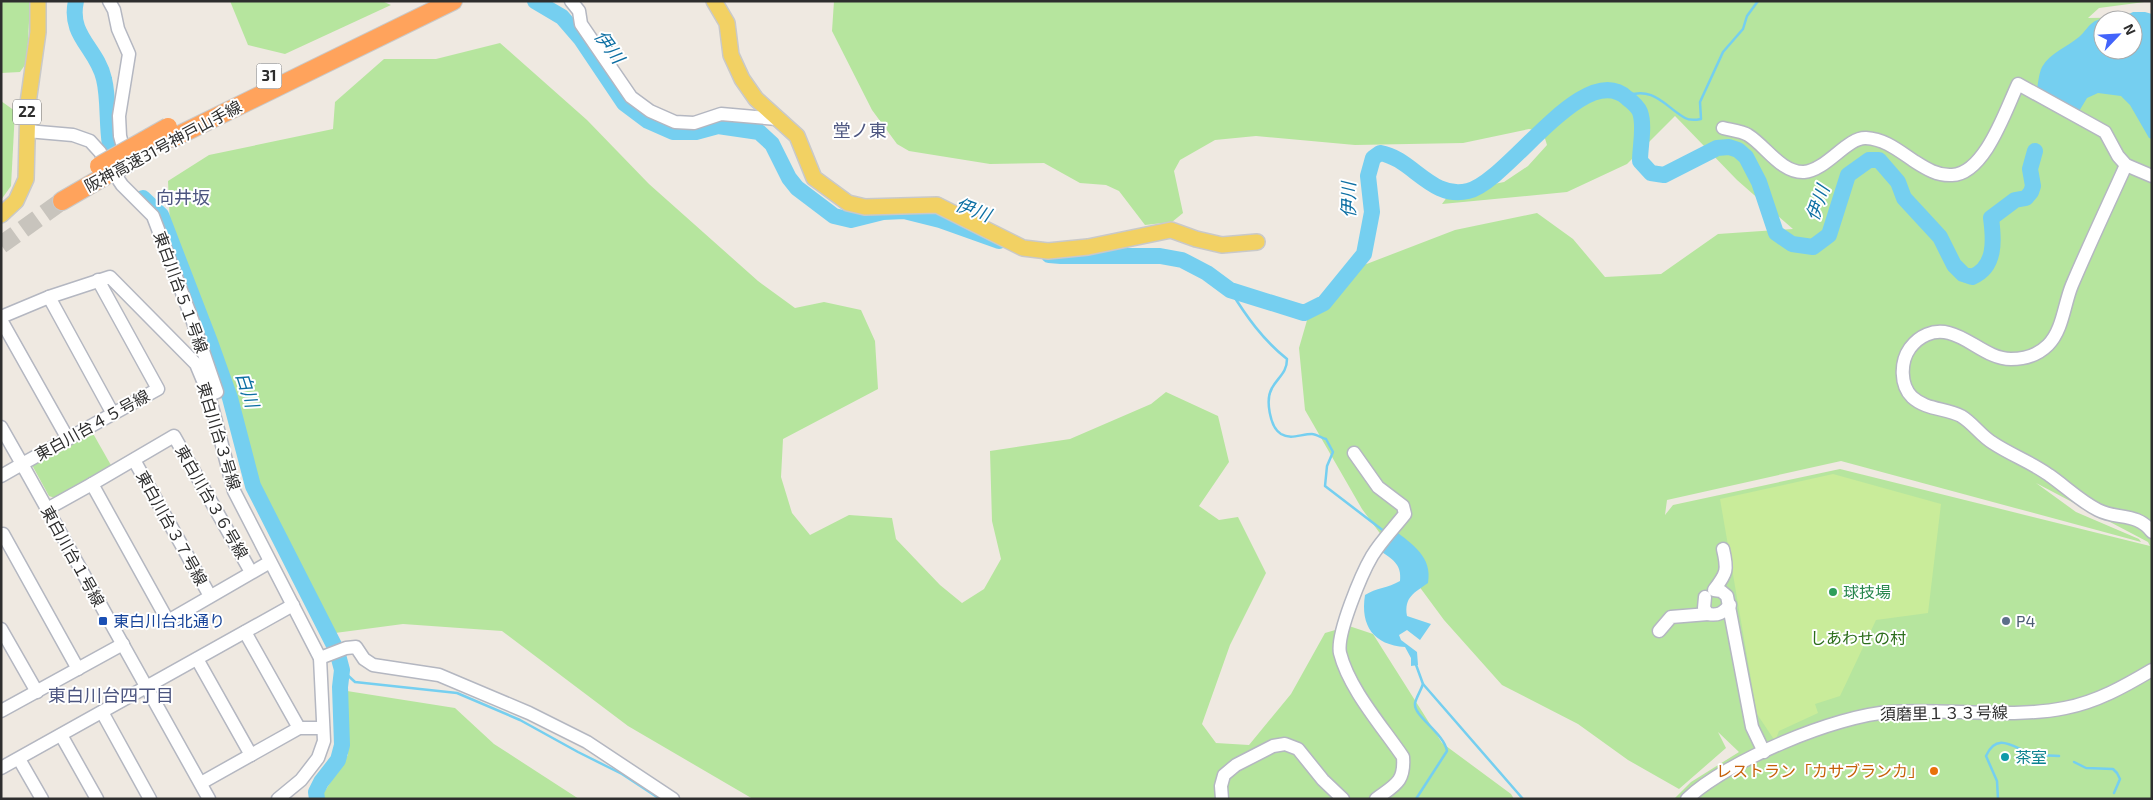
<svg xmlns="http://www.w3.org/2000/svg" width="2153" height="800" font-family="'Exo 2','Noto Sans JP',sans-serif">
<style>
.green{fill:#b6e59e;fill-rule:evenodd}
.pitch{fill:#c9ec9a}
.water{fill:#75cff0;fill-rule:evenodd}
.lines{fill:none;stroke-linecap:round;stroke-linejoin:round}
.stream{stroke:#75cff0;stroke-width:2.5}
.river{stroke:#75cff0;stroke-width:16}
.highway-tunnel{stroke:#c8c4bd;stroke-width:18;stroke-dasharray:18 9;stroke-linecap:butt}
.minor-casing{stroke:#b4b7c1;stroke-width:15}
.major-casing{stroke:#c9c9c9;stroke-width:18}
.highway-casing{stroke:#c9c9c9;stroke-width:20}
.minor{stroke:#fff;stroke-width:12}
.major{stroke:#f2d163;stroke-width:15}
.highway{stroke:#ffa35c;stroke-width:18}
.highway-bridge-casing{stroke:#c9c9c9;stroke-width:20;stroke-linecap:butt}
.highway-bridge{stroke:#ffa35c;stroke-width:18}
.leisure-dot{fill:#2e9e5b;stroke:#fff;stroke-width:2}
.transit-dot{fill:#1a4fb4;stroke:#fff;stroke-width:2}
.service-dot{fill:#5c6f8a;stroke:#fff;stroke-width:2}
.culture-dot{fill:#0f9aa8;stroke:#fff;stroke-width:2}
.food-dot{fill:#e8710a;stroke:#fff;stroke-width:2}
.labels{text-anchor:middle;stroke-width:4;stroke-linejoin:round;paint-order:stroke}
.shield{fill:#fff;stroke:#6d6d6d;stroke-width:1}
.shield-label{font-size:15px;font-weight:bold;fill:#2e2e2e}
.street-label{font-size:16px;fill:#2e2e2e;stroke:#fff}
.leisure-label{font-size:16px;fill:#27864d;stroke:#fff;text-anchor:start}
.transit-label{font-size:16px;fill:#164399;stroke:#fff;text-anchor:start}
.service-label{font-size:16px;fill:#4e5e75;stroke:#fff;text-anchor:start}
.park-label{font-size:16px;fill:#2c6e1b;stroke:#fff}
.culture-label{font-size:16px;fill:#0d838f;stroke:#fff;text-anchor:start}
.food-label{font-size:16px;fill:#c56008;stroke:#fff;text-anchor:end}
.water-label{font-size:18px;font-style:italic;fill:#0d6fa3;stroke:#fff}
.neighbourhood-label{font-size:18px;fill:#4d5680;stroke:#fff}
</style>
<rect width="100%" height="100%" fill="#efe9e1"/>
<g class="green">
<polygon points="1,1 30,1 27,62 20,72 1,73"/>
<polygon points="230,1 382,1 391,5 285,54 248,45"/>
<path d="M834 1H2152L2099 8 2088 18 2152 17V799H1674L1691 782 1739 752 1718 732 1726 748 1679 789 1628 760 1578 724 1502 685 1444 620 1362 509 1305 410 1299 348 1312 303 1351 270 1455 230 1537 213 1573 239 1605 277 1661 274 1718 234 1793 229 1737 180 1675 116 1627 164 1567 192 1442 204 1450 193 1504 182 1528 166 1547 145 1543 132 1529 129 1463 143 1355 145 1256 136 1215 140 1180 160 1174 171 1183 213 1172 222 1145 225 1119 191 1106 185 1080 183 1044 163 990 164 909 151 897 144 872 110 832 31ZM2103 20H2133V50H2103ZM1841 461 2141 542 2139 539 2076 512 2036 483 2148 542 2150 546 1840 469 1673 505 1665 515 1667 500Z"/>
<polygon points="500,43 587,120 649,184 758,281 795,308 824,302 861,310 875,341 878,389 783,439 781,477 792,513 810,535 849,515 892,518 896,539 940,585 962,603 984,589 1001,559 992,521 990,451 1070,439 1151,404 1166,392 1218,416 1229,462 1199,506 1219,520 1238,517 1266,573 1230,645 1202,724 1216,743 1249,745 1291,694 1325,633 1349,626 1373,634 1442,743 1511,794 1514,799 753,799 628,726 502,631 403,624 335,633 254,480 242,427 238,400 170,227 168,181 209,155 333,129 335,102 384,59 436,59"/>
<polygon points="1,101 15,111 11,186 1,200"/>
<polygon points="91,430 112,467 55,498 49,496 32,465 35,461"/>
<polygon points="347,691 455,708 494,744 579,799 323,799 323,794 348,755 345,714"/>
</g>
<polygon class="pitch" points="1833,474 1941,504 1928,613 1876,620 1840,696 1815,704 1818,713 1779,731 1775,741 1757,714 1720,499"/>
<g class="water">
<path d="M2133 12H2145L2152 14V139L2149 138 2130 105 2121 96 2098 93 2087 98 2078 113 2037 90C2038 83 2039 73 2042 67 2050 53 2067 47 2079 37 2085 32 2088 25 2095 21 2108 15 2121 19 2133 12ZM2103 20H2133V50H2103Z"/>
<path d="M1394 530C1412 544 1433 557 1428 583 1414 593 1404 597 1407 616L1431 624 1420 640 1407 630 1399 635 1401 640 1417 652 1418 665 1411 666V658L1405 647C1374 645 1360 626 1365 595 1376 588 1388 588 1400 581 1402 564 1392 559 1379 550Z"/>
</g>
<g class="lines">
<g class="stream">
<path d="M1625 96C1655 86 1664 106 1685 118 1690 121 1696 120 1701 119L1700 102 1723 52 1743 29 1747 16 1758 1"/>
<path d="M1230 290C1246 316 1263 340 1287 359 1287 373 1278 377 1272 388 1265 400 1270 427 1281 434 1291 440 1301 434 1312 434 1316 434 1322 438 1326 439L1333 452 1327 466 1325 486 1385 532"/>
<path d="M1415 662 1423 684C1421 690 1417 696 1415 703 1413 716 1444 733 1447 751L1416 799"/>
<polyline points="342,670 355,682 457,693 520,720 578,752 622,774 660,799"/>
<polyline points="1423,684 1523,799"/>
<polyline points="2074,762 2086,768 2113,769 2117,773 2120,779 2114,793"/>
<path d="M1998 799 1997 781 1986 756C1997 731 2014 748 2032 754 2041 756 2050 755 2059 756"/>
</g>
<g class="river">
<path d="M76 1C68 36 97 48 104 79 111 107 103 146 119 170"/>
<polyline points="535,1 562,17 581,39 624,103 648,121 673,132 696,132 718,126 759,132 772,144 789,178 797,188 834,216 851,220 883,212 904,211 940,220 999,241"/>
<polyline points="143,198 161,215 210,342 230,398 253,486 337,651 342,670 340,687 342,745 338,760 321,782 316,792 317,799"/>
<path d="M1049 255 1061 256H1160L1182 260 1207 273 1230 290 1304 313 1324 303 1364 254 1372 212 1368 176 1373 158 1380 153C1412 158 1431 200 1468 191 1508 182 1584 58 1627 98 1631 101 1638 107 1640 112 1645 126 1640 146 1640 161L1651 173 1664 175 1717 148 1729 147 1738 150 1746 157 1759 182 1776 233 1792 244 1813 247 1829 235 1848 175 1869 160H1879L1898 182 1904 198 1940 237 1954 265 1963 274 1972 277C1996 267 1994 240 1991 218L2015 200 2026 198 2031 192 2033 186 2030 169 2035 151"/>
</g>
<polyline class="highway-tunnel" points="1,245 62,201"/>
<g class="minor-casing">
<g id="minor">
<polyline points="109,1 114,10 118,29 129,54 119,116 120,136 128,166 114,173"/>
<polyline points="571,1 579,11 581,24 631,97 650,111 675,122 694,123 721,114 777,119"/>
<path d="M1723 128C1731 130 1742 131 1748 135 1766 146 1781 173 1804 172 1827 170 1847 137 1866 138 1885 139 1899 151 1914 161 1925 168 1937 176 1952 175 1985 174 2006 109 2018 84L2105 132 2118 156 2126 165 2152 176"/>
<polyline points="27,131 73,135 90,141 100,152 122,185 153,216 192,319 217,392 209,395"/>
<path d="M2126 165C2108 205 2089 245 2072 285 2064 304 2063 330 2048 345 2038 355 2025 359 2011 359 1988 359 1970 338 1949 333 1933 329 1919 336 1910 348 1900 362 1900 385 1912 397 1926 410 1946 408 1961 416 1973 423 1981 436 1993 443 2011 455 2031 462 2049 475 2065 486 2080 501 2098 510 2117 520 2137 512 2152 532"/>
<polyline points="49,297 113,414"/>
<polyline points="1,317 49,297 110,277 196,364 209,395 234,491 320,658 324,741 318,758 301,780 278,799"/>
<polyline points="1,320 68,439"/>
<polyline points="1,427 22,464 158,389 98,280"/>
<path d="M1354 453 1378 487 1403 506 1405 514C1394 528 1381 541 1372 556 1362 573 1336 634 1340 653 1349 689 1382 726 1403 757 1405 782 1395 785 1376 799"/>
<polyline points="134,460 210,596"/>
<polyline points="1,476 22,464 209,799"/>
<polyline points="92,484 174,436 251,572"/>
<polyline points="47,509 92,484 168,621 270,562"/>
<polyline points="1,534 3,534 78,669"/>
<path d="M1723 549C1728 570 1727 573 1714 590L1721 591 1727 596 1752 727 1764 752"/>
<path d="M1705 597 1704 608 1708 614C1718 616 1723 613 1730 605"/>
<polyline points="1,629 37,692"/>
<polyline points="1659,631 1671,617 1708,614"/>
<polyline points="245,632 299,728"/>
<polyline points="320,658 346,648 356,647 364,659 373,665 439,675 529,713 587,742 673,799"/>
<polyline points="197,659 251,755"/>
<polyline points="1,711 123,644"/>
<polyline points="102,712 150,799"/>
<polyline points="61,735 97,799"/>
<polyline points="19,759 42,799"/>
<polyline points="1,768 293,605"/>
<polyline points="201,783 299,728 323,728"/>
<polyline points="1222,799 1221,786 1224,775 1236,765 1273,746 1285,744 1298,749 1323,780 1343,799"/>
<path d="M1687 799C1727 761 1836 715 1891 712 1946 708 2011 719 2065 708 2097 702 2125 686 2152 670"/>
</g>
</g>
<g class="major-casing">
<g id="major">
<polyline points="714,1 727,23 731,55 742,79 756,99 797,136 814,178 848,203 865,207 937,205 1023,248 1048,251 1088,247 1171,230 1196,239 1222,245 1257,242"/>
<polyline points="1,215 16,201 26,179 28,103 38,32 38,1"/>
</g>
</g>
<g class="highway-casing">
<g id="highway">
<polyline points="173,138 453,1"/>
<polyline points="62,201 105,176"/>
</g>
</g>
<use href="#minor" class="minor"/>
<use href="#major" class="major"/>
<use href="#highway" class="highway"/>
<g class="highway-bridge-casing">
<polyline id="highway-bridge" points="99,166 168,127"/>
</g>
<use href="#highway-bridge" class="highway-bridge"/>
</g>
<circle class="leisure-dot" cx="1833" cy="592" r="5"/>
<rect class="transit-dot" x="98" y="616" width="10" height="10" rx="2.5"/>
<circle class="service-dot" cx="2006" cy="621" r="5"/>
<circle class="culture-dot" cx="2005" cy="757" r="5"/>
<circle class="food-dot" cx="1934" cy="771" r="5"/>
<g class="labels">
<g class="shield">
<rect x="256.5" y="63.5" width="25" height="25" rx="4"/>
<rect x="13" y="99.5" width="28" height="25" rx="4"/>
</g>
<g class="shield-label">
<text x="269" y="81">31</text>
<text x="27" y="117">22</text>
</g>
<g class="street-label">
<text transform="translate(163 146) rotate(-28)" y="6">阪神高速31号神戸山手線</text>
<text transform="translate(181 292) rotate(70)" y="6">東白川台５１号線</text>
<text transform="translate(92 425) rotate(-29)" y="6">東白川台４５号線</text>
<text transform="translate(219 436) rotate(73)" y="6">東白川台３号線</text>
<text transform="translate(212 502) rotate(60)" y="6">東白川台３６号線</text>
<text transform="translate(172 528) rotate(61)" y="6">東白川台３７号線</text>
<text transform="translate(73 556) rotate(61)" y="6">東白川台１号線</text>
<text transform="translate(1944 713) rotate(-1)" y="6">須磨里１３３号線</text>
</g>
<g class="leisure-label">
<text x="1843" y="598">球技場</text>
</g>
<g class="transit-label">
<text x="113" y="627">東白川台北通り</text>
</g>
<g class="service-label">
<text x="2016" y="627">P4</text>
</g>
<g class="park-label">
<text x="1858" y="644">しあわせの村</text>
</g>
<g class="culture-label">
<text x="2015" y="763">茶室</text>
</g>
<g class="food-label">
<text x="1924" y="777">レストラン「カサブランカ」</text>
</g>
<g class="water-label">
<text transform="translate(609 47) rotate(54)" y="6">伊川</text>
<text transform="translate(1349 200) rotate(-90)" y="6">伊川</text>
<text transform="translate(1818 203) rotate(-71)" y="6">伊川</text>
<text transform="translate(973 210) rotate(20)" y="6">伊川</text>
<text transform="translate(247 390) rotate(72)" y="6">白川</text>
</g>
<g class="neighbourhood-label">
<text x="860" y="137">堂ノ東</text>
<text x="183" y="204">向井坂</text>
<text x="111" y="702">東白川台四丁目</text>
</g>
</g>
<rect width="2153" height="800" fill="none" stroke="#2e2e2e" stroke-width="5"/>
<g transform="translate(2118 35) rotate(65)"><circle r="24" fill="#ffffff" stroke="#ababab"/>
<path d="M0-4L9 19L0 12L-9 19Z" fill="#4264fb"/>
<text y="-8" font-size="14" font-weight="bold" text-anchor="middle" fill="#2e2e2e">N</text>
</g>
</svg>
